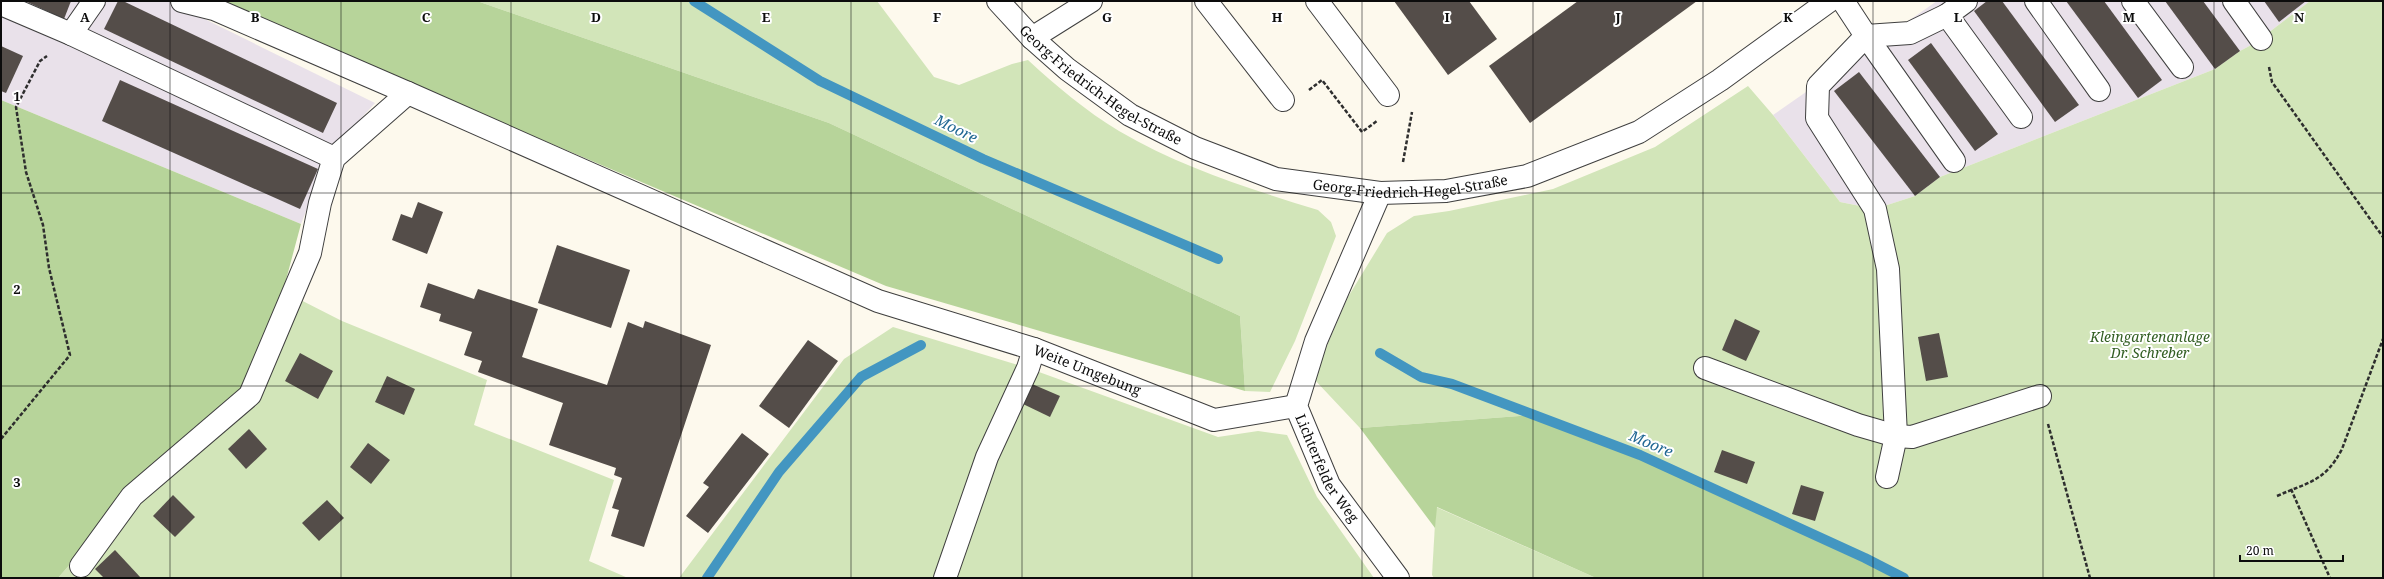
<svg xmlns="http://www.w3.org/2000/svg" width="2384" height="579" font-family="'Noto Serif',serif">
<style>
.industrial{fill:#e9e1ea}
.green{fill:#d2e5b9}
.forest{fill:#b7d49a}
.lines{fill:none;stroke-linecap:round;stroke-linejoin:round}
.stream{stroke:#4396c1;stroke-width:10}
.building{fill:#544d49}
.minor-casing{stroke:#3f3f3f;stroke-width:24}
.path{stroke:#2e2e2e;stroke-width:2.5;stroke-dasharray:4 2;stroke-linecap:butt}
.minor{stroke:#fff;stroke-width:22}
.grid{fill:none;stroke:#0c0c0c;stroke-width:1;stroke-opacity:0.55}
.labels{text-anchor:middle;stroke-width:4;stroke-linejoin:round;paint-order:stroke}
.street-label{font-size:14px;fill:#0c0c0c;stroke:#fff}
.park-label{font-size:14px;font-style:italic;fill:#325e22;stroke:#fff}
.water-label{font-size:15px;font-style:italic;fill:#206793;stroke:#fff}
.grid-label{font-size:13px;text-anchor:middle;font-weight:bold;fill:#0c0c0c;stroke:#fff;stroke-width:4;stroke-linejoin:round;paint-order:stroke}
</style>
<rect width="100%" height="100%" fill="#fdf9ed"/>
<g class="industrial">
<polygon points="1,1 168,1 375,103 328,155 301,224 1,100"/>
<polygon points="1937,1 2310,1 2255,43 2240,51 2215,69 1940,177 1915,196 1875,209 1840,202 1773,115"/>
</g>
<g class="green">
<path d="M477 1H877L934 77 959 85 1012 64 1028 60C1056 86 1086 111 1119 131 1180 167 1250 189 1318 210L1331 222 1336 236 1295 341 1270 392 1245 391 1240 316 829 123Z"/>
<polygon points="2310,1 2383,1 2383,578 1904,578 1865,558 1640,455 1534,415 1360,428 1313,378 1348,297 1387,233 1414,216 1449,211 1553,189 1655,147 1748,86 1773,115 1840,202 1875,209 1915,196 1940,177 2215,69 2240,51 2255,43"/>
<polygon points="283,291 342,321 487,380 474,425 614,480 589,561 628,578 58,578 91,540"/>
<polygon points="893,327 1028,368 1218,437 1258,431 1287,435 1317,497 1374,578 679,578 844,359"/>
<polygon points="1436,507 1596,578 1434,578 1432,575"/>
</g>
<g class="forest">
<polygon points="223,1 477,1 829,123 1240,316 1245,391 886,286 413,85"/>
<polygon points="1,100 301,224 283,291 243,387 91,540 58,578 1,578"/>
<polygon points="1534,415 1640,455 1865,558 1904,578 1596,578 1437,507 1435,528 1360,428"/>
</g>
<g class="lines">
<g class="stream">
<polyline points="694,1 820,81 983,159 1218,259"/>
<polyline points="1380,353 1421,377 1452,384 1640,455 1865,558 1904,578"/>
<polyline points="707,578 779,472 861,377 921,345"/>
</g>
</g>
<g class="building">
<polygon points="25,1 71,1 64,19"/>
<polygon points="118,1 123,1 337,103 323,133 104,29"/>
<polygon points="1394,1 1469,1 1497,39 1448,75"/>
<polygon points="1578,1 1697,1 1530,123 1489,66"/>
<polygon points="1987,1 2002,1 2079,105 2055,122 1974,11"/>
<polygon points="2066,1 2104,1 2162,80 2138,98"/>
<polygon points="2165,1 2203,1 2240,51 2215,69"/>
<polygon points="2264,1 2306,1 2279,22"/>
<polygon points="1931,43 1998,134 1975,151 1908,60"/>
<polygon points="1,46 23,56 6,93 1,91"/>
<polygon points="1859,72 1940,177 1915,196 1834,91"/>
<polygon points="120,80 318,169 300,209 102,121"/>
<polygon points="418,202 443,212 427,254 392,240 401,214 412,218"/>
<polygon points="557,245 630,270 611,328 538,303"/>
<polygon points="428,283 474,299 478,289 538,309 522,357 607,385 628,322 643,328 645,321 711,345 644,547 611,536 619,510 612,508 622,478 614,475 616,468 549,445 563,403 478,372 482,361 464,355 472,332 439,321 441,314 420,307"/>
<polygon points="1735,319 1760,331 1746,361 1722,350"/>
<polygon points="1939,333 1948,377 1926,381 1918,337"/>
<polygon points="808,340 838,361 789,428 759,406"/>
<polygon points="300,353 333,371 318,399 285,381"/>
<polygon points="387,376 415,389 404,415 375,402"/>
<polygon points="1032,384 1060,396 1050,417 1023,404"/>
<polygon points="249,429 267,449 246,469 228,449"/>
<polygon points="742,433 769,454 708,533 686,516 709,487 703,483"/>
<polygon points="368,443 390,460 371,484 350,467"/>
<polygon points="1722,450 1755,462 1747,484 1714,472"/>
<polygon points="1801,485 1824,492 1815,521 1792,514"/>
<polygon points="173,495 195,517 175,537 153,516"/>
<polygon points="327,500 344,518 319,541 302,523"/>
<polygon points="115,550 141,578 104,578 95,569"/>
</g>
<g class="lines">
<g class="minor-casing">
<g id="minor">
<polyline points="182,1 214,9 408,93"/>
<path id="s1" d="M998 1 1032 38 1067 69 1130 115 1195 148 1276 179 1380 193 1446 191 1527 176 1639 132 1720 80 1829 1"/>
<polyline points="1206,1 1283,100"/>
<polyline points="1317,1 1388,95"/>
<polyline points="1843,1 1866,36 1910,33 1947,15 1966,1"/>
<polyline points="2036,1 2099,90"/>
<polyline points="2133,1 2182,67"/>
<polyline points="2234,1 2261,39"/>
<polyline points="1,4 71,34 334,158"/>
<polyline points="1947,15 2021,117"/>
<polyline points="71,34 94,1"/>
<polyline points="1032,38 1091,1"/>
<path id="s2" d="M1380 193 1316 341 1296 406 1329 485 1398 578"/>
<polyline points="1705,368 1858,425 1896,436 1912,437 2040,396"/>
<polyline points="1887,477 1896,436 1888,269 1875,209 1817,118 1818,86 1866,36 1954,161"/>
<path id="s3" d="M81 566 132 496 250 395 310 253 320 203 334 158 408 93 878 301 1034 349 1214 420 1296 406"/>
<polyline points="945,578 987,457 1028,368 1034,349"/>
</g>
</g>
<g class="path">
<polyline points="2269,67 2272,82 2383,237"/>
<polyline points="1309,90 1322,80 1362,132 1377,121"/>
<polyline points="1403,162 1412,112"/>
<polyline points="2048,424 2090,578"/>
<polyline points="1,439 70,355 49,268 43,225 26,172 16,107 40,61 47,56"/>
<polyline points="2291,489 2330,578"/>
<path d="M2277 496C2308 482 2325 482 2342 449L2383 339"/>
</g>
<use href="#minor" class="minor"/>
</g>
<path class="grid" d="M170 1V578M341 1V578M511 1V578M681 1V578M851 1V578M1022 1V578M1192 1V578M1362 1V578M1533 1V578M1703 1V578M1873 1V578M2043 1V578M2214 1V578M1 193H2383M1 386H2383"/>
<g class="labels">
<g class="street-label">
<text dy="5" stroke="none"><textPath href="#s1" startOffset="134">Georg-Friedrich-Hegel-Straße</textPath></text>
<text dy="5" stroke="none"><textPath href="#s1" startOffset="470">Georg-Friedrich-Hegel-Straße</textPath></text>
<text dy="5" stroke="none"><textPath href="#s3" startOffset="1327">Weite Umgebung</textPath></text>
<text dy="5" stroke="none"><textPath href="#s2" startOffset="299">Lichterfelder Weg</textPath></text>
</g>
<g class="park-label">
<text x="2150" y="342">Kleingartenanlage<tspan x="2150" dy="16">Dr. Schreber</tspan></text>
</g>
<g class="water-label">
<text transform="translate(956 129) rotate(26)" y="5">Moore</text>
<text transform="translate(1651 444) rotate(23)" y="5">Moore</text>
</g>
</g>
<g class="grid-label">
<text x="85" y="22">A</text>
<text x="255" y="22">B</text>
<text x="426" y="22">C</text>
<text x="596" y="22">D</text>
<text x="766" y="22">E</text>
<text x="937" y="22">F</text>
<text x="1107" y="22">G</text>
<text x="1277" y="22">H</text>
<text x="1447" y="22">I</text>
<text x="1618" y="22">J</text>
<text x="1788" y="22">K</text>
<text x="1958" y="22">L</text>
<text x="2129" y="22">M</text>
<text x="2299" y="22">N</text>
<text x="17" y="101">1</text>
<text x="17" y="294">2</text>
<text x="17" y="487">3</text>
</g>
<rect width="2384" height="579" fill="none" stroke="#0c0c0c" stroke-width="4"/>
<path d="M2240 555v6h103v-6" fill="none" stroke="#0c0c0c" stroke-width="2"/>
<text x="2246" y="555" font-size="12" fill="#0c0c0c" stroke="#ffffff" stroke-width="3" paint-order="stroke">20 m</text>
</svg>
